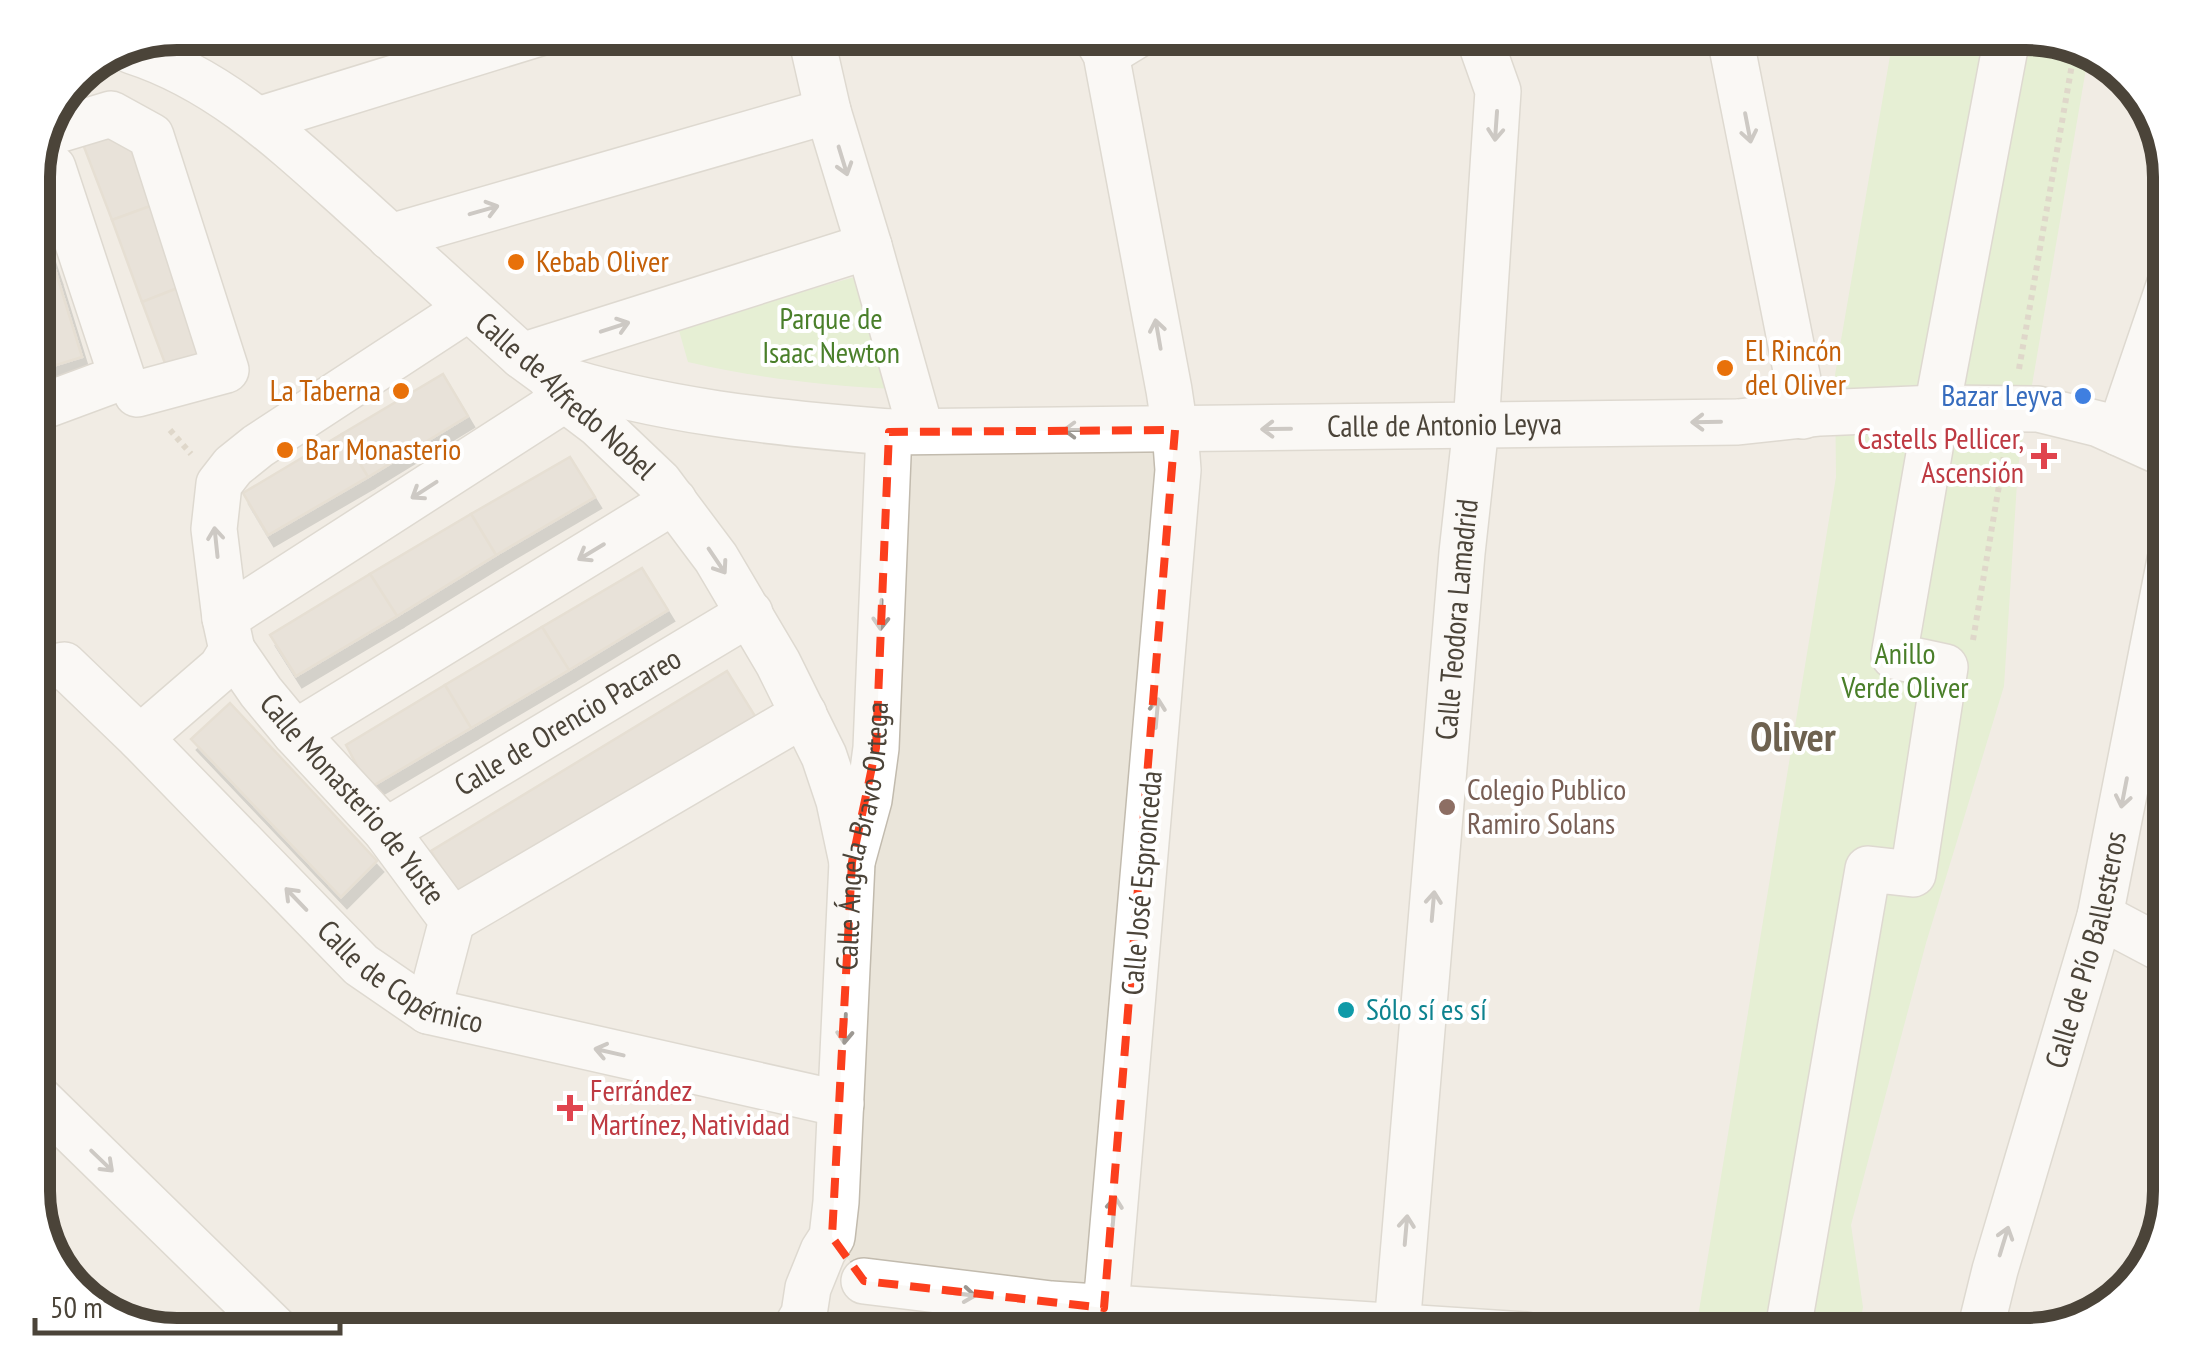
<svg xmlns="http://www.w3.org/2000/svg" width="2203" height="1368" font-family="'PT Sans Narrow',sans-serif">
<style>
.residential{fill:#eae5da}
.green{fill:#d2eab5}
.building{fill:#d8cfc1;stroke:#d3c7b4;stroke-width:2.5;filter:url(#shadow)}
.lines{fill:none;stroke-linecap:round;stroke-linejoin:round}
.minor-casing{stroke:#c2bbae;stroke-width:48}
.path{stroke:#c4b79f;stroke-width:6;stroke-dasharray:5 5;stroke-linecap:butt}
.minor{stroke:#fff;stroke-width:45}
.oneway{stroke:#9c9892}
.marked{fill:none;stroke:#fc3f1d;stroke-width:8;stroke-dasharray:20 12;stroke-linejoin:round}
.food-dot{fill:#e8710a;stroke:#fff;stroke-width:4}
.shop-dot{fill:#3f7fe0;stroke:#fff;stroke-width:4}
.health-dot{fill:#e0444e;stroke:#fff;stroke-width:4}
.education-dot{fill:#8d6e63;stroke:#fff;stroke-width:4}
.culture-dot{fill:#0f9aa8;stroke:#fff;stroke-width:4}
.labels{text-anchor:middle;stroke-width:8;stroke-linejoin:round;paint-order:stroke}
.food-label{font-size:30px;fill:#c56008;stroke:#fff;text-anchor:start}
.park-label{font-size:30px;fill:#4a7f2a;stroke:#fff}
.street-label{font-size:30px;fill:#4b4439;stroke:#fff}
.shop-label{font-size:30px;fill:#366cbe;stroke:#fff;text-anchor:end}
.health-label{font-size:30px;fill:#be3a42;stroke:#fff;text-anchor:end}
.education-label{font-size:30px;fill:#785e54;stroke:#fff;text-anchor:start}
.culture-label{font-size:30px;fill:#0d838f;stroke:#fff;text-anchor:start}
.district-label{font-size:40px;font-weight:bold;fill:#6e6250;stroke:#fff}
.rim{fill:none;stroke:#4b4439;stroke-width:12}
</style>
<defs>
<filter id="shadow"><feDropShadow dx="6" dy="11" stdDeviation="0" flood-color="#0004"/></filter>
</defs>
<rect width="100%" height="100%" fill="#f6f3ec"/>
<polygon class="residential" points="177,32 2026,32 2106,57 2151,105 2170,168 2170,1192 2146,1271 2098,1316 2027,1335 177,1335 97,1311 52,1263 33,1200 33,168 75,74"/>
<g class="green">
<polygon points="1894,33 2026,33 2089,51 2018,467 2004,686 1926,943 1851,1225 1863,1307 1858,1335 1695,1335 1836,477 1835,375"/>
<path d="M865 274 897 389C826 386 757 378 688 362L678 327Z"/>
</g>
<g class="building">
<polygon points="121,125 153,205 112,220 81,139"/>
<polygon points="33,203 56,273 33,281"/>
<polygon points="153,205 183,286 142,302 112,220"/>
<polygon points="56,273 82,357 40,370 33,345 33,281"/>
<polygon points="183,286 213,367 172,382 142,302"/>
<polygon points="443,374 468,416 368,477 342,434"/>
<polygon points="342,434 368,477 268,535 243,493"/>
<polygon points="570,457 595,497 496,555 471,514"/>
<polygon points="471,514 496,555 397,616 370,574"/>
<polygon points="642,568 668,610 569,670 542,627"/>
<polygon points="370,574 397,616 296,676 270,635"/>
<polygon points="542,627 569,670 471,728 445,685"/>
<polygon points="727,671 755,716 460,897 431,851"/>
<polygon points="445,685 471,728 369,788 346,745"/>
<polygon points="230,703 377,861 341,897 191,739"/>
</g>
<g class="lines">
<g class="minor-casing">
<g id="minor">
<polyline points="810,32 828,111 869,246 921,431"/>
<polyline points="1093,32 1106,54 1169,390 1175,430 1178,470 1108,1284 1100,1335"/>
<polyline points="1729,32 1799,385 1803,416"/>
<path id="s1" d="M132 51C219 79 284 141 351 201 408 253 465 305 522 356L548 375 565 399 598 424 659 482 716 558 778 663 824 756 839 801 852 862"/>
<polyline points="1106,54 1142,32"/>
<polyline points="258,120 543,32"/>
<polyline points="48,133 111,114 151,136 226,370 137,394"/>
<polyline points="33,171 53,168 122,377 33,410"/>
<polyline points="390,237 828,111"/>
<polyline points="522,356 869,246"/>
<path id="s2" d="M548 375C659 411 774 423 889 432L1738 422 1820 413 1937 408 2038 409 2099 424 2170 456"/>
<polyline points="2119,433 2170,283"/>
<polyline points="225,618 565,399"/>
<path id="s3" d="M232 650 261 692 295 733 386 831 452 920 428 1011"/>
<path id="s4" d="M33 671 64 665 140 738 361 965 428 1011 841 1104"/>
<polyline points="295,733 674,501"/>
<polyline points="140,738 221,668 232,650 225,618 214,529 219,484 233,466 258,446 469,308"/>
<path id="s5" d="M386 831 750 613"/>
<polyline points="2100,916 2170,953"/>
<polyline points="452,920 804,714"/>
<polyline points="33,1093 281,1335"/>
<polyline points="864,1281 1051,1304 1526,1335"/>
<path id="s6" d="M1397 1327 1462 553 1476 426 1498 91 1477 32"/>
<path id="s7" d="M792 1335 804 1314 808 1288 823 1251 832 1237 836 1202 852 862 869 800 876 748 889 432"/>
<polyline points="1787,1335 1868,869 1913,874 1945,667 1894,656 1937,408 2008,32"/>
<path id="s8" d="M1979 1335 1995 1270 2100 916 2170 560"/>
</g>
</g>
<g class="path">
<polyline points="2019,369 2075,47"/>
<polyline points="170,430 191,454"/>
<polyline points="1973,640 2005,450"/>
<polyline points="1564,1315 1746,1329"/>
</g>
<use href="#minor" class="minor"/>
</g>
<defs><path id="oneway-shaft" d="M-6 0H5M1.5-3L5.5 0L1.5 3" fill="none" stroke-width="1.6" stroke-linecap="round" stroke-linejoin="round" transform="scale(2.5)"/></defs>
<g class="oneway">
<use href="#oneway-shaft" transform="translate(1496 126) rotate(94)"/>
<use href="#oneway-shaft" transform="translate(1748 128) rotate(79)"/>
<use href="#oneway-shaft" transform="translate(843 161) rotate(73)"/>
<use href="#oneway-shaft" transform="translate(484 210) rotate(-16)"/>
<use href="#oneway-shaft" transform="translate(615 327) rotate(-18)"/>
<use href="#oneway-shaft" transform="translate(1158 334) rotate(-100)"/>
<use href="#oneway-shaft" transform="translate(1706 422) rotate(179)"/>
<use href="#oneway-shaft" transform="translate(1276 429) rotate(179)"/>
<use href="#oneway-shaft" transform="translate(1078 430) rotate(180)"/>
<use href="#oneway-shaft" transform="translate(424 490) rotate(147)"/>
<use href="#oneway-shaft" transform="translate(216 542) rotate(-96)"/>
<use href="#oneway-shaft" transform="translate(591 552) rotate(149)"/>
<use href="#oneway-shaft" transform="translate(717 561) rotate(56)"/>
<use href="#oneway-shaft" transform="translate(881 615) rotate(92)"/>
<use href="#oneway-shaft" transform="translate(1157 713) rotate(-85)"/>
<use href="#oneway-shaft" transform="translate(2124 793) rotate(101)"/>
<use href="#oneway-shaft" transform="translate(296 899) rotate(-134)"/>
<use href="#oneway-shaft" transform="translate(1433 906) rotate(-85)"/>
<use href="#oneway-shaft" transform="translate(845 1029) rotate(93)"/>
<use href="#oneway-shaft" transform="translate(609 1052) rotate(-167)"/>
<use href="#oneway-shaft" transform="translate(102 1161) rotate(44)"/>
<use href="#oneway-shaft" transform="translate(1114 1211) rotate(-85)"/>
<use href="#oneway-shaft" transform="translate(1406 1230) rotate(-85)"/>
<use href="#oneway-shaft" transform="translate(2004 1241) rotate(-73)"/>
<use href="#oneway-shaft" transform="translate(961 1294) rotate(7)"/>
</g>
<path d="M0 0H2203V1368H0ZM1175 430 1104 1308 864 1281 832 1237 852 862 876 748 889 432Z" fill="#f6f3ec" fill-opacity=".55" fill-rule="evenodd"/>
<path class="marked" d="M1175 430 1104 1308 864 1281 832 1237 852 862 876 748 889 432Z"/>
<g class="food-dot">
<circle cx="516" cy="262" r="10"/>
<circle cx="1725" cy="368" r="10"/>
<circle cx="401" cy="391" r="10"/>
<circle cx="285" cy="450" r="10"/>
</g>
<circle class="shop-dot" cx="2083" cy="396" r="10"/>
<g class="health-dot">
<path d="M2039 441h10v10h10v10h-10v10h-10v-10h-10v-10h10z"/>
<path d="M565 1093h10v10h10v10h-10v10h-10v-10h-10v-10h10z"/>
</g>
<circle class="education-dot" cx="1447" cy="807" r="10"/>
<circle class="culture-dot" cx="1346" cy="1010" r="10"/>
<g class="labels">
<g class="food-label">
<text x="536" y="272">Kebab Oliver</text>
<text x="1745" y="361">El Rincón<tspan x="1745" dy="34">del Oliver</tspan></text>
<text x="381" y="401" text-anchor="end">La Taberna</text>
<text x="305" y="460">Bar Monasterio</text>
</g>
<g class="park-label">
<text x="831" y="329">Parque de<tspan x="831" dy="34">Isaac Newton</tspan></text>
<text x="1905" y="664">Anillo<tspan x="1905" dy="34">Verde Oliver</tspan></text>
</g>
<g class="street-label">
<text dy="10" stroke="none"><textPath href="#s1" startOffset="558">Calle de Alfredo Nobel</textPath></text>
<text dy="10" stroke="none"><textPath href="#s2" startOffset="902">Calle de Antonio Leyva</textPath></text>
<text dy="10" stroke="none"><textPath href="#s6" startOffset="710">Calle Teodora Lamadrid</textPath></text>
<text dy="10" stroke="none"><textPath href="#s5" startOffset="212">Calle de Orencio Pacareo</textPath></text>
<text dy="10" stroke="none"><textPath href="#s3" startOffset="192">Calle Monasterio de Yuste</textPath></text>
<text dy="10" stroke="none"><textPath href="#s7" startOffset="510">Calle Ángela Bravo Ortega</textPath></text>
<text transform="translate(1142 883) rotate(-85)" y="10">Calle José Espronceda</text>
<text dy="10" stroke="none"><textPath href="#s8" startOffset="400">Calle de Pío Ballesteros</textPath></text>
<text dy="10" stroke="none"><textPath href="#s4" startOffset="495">Calle de Copérnico</textPath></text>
</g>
<g class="shop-label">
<text x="2063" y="406">Bazar Leyva</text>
</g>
<g class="health-label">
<text x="2024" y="449">Castells Pellicer,<tspan x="2024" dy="34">Ascensión</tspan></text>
<text x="590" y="1101" text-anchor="start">Ferrández<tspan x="590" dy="34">Martínez, Natividad</tspan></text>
</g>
<g class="education-label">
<text x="1467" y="800">Colegio Publico<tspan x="1467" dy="34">Ramiro Solans</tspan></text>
</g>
<g class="culture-label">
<text x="1366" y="1020">Sólo sí es sí</text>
</g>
<g class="district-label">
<text x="1793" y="751">Oliver</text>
</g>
</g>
<path d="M0 0H2203V1368H0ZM177 50H2026A127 127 0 0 1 2153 177V1191A127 127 0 0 1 2026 1318H177A127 127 0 0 1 50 1191V177A127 127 0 0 1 177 50Z" fill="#fff" fill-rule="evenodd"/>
<path class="rim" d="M177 50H2026A127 127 0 0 1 2153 177V1191A127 127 0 0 1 2026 1318H177A127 127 0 0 1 50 1191V177A127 127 0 0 1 177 50Z"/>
<path d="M35 1318v15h305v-15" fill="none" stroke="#4b4439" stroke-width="5"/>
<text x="50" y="1318" font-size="30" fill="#4b4439" stroke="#ffffff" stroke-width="8" paint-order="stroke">50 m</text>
</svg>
